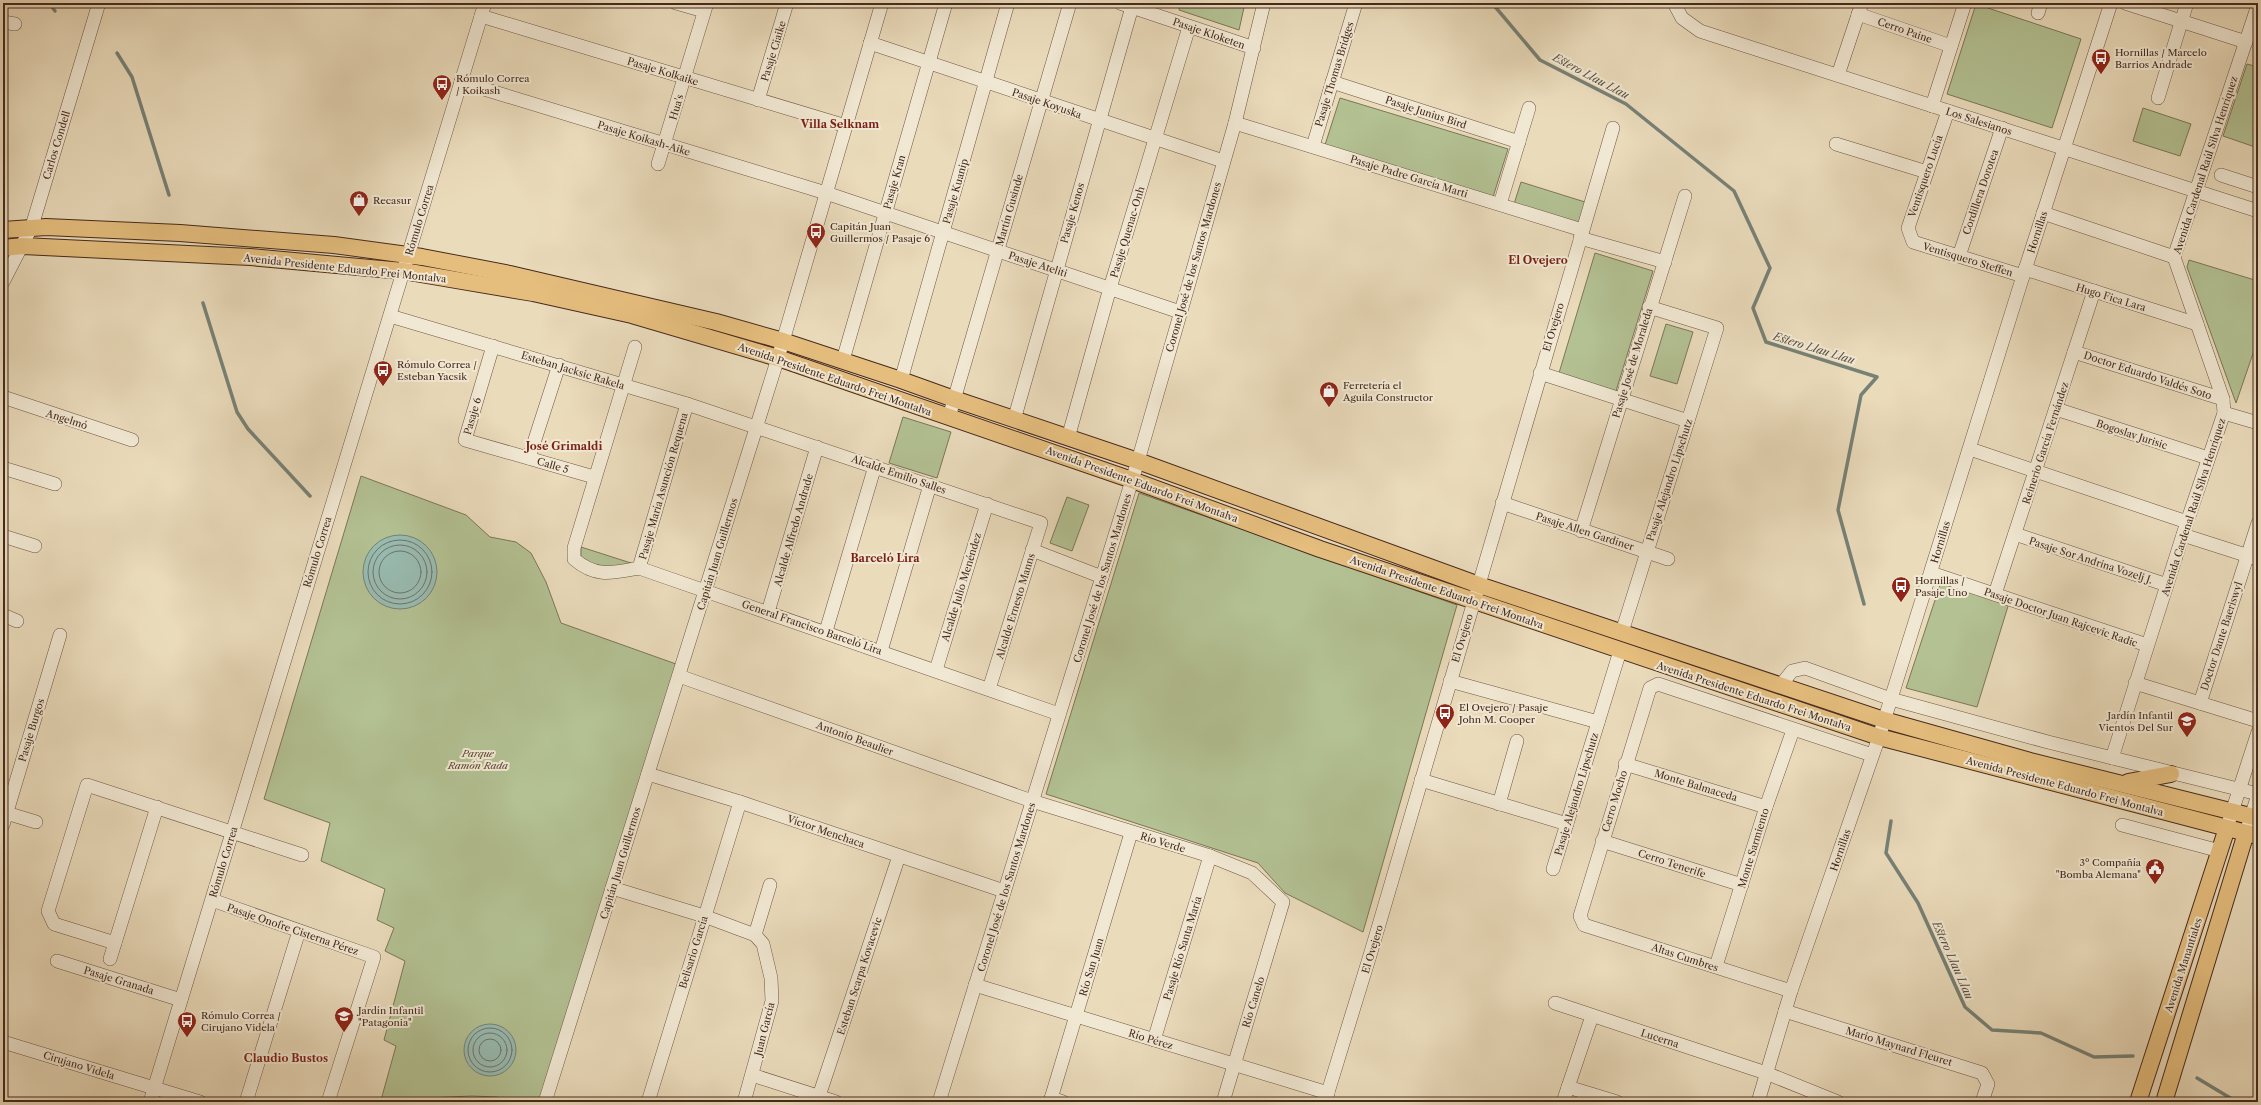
<svg xmlns="http://www.w3.org/2000/svg" width="2261" height="1105" font-family="'Libre Caslon Text',serif">
<style>
.green{fill:#b3c193;stroke:#7c7658}
.water{fill:#98bbb1;stroke:#778176}
.lines{fill:none;stroke-linecap:round;stroke-linejoin:round}
.shore{stroke:#6f7268;stroke-width:1}
.stream{stroke:#778176;stroke-width:3.5}
.minor-casing{stroke:#6f5645;stroke-width:14}
.major-casing{stroke:#462a1e;stroke-width:18}
.minor{stroke:#f1e8d3;stroke-width:13}
.major{stroke:#e5be7e;stroke-width:16}
.labels{text-anchor:middle;stroke-width:4;stroke-linejoin:round;paint-order:stroke}
.street-label{font-size:10px;fill:#462a1e;stroke:#f1e8d3}
.poi-label{font-size:10px;fill:#462a1e;stroke:#f1e8d3;text-anchor:start}
.park-label{font-size:10px;font-style:italic;fill:#5c4835;stroke:#f1e8d3}
.water-label{font-size:11px;font-style:italic;fill:#5a4e43;stroke:#f1e8d3}
.neighbourhood-label{font-size:11px;font-weight:bold;fill:#7a1f14;stroke:#f1e8d3}
</style>
<rect width="100%" height="100%" fill="#eadbbb"/>
<filter id="stains"><feTurbulence type="fractalNoise" baseFrequency=".005" numOctaves="4"/><feColorMatrix values="0 0 0 0 .2 0 0 0 0 .09 0 0 0 0 .02 0 0 0 .5 -.17"/></filter>
<radialGradient id="worn" r=".72"><stop offset=".6" stop-color="#630" stop-opacity="0"/><stop offset="1" stop-color="#630" stop-opacity=".3"/></radialGradient>
<g class="green">
<polygon points="1180,3 1245,3 1239,30 1179,10"/>
<polygon points="1976,4 2081,39 2052,128 1947,94"/>
<polygon points="2247,64 2258,67 2258,148 2223,136"/>
<polygon points="1340,98 1508,149 1493,197 1325,145"/>
<polygon points="2143,108 2191,124 2180,156 2133,141"/>
<polygon points="1521,182 1585,202 1579,224 1514,204"/>
<polygon points="1595,253 1653,271 1616,391 1559,373"/>
<polygon points="2189,260 2258,281 2258,339 2236,403 2187,267"/>
<polygon points="1666,324 1693,332 1677,384 1650,376"/>
<polygon points="903,417 951,432 937,478 889,463"/>
<polygon points="361,476 466,515 490,537 516,542 531,553 546,582 561,623 676,664 547,1087 537,1102 511,1102 497,1097 472,1096 381,1100 396,1046 384,1040 405,961 385,951 394,928 377,920 385,889 321,861 330,823 264,799"/>
<polygon points="1139,493 1457,605 1363,932 1285,893 1258,863 1046,794"/>
<polygon points="1067,497 1089,505 1072,551 1050,543"/>
<polygon points="581,547 631,563 608,569 581,559"/>
<polygon points="1941,582 2009,603 1977,707 1906,688"/>
</g>
<g class="water">
<circle cx="400" cy="572" r="37"/>
<circle cx="490" cy="1050" r="26"/>
</g>
<g class="lines">
<g class="shore">
<circle cx="400" cy="572" r="32"/>
<circle cx="400" cy="572" r="27"/>
<circle cx="400" cy="572" r="21"/>
<circle cx="490" cy="1050" r="22"/>
<circle cx="490" cy="1050" r="17"/>
<circle cx="490" cy="1050" r="11"/>
</g>
<g class="stream">
<polyline points="49,3 55,11"/>
<polyline points="1492,3 1540,60 1626,104 1734,191 1770,268 1753,308 1766,342 1877,377 1861,395 1838,510 1864,604"/>
<polyline points="117,53 132,77 169,195"/>
<polyline points="203,303 237,412 248,429 310,496"/>
<polyline points="1891,821 1886,853 1918,903 1965,1007 1992,1030 2041,1033 2094,1057 2133,1056"/>
<polyline points="2197,1078 2237,1102"/>
</g>
<g class="minor-casing">
<g id="minor">
<polyline points="676,3 704,11"/>
<polyline points="1120,3 1254,48"/>
<polyline points="1674,3 1682,18 1700,31 2258,211"/>
<polyline points="2125,3 2246,42"/>
<polyline points="2038,13 2041,3"/>
<polyline points="1858,14 1951,46"/>
<polyline points="481,16 846,126"/>
<polyline points="3,22 15,24"/>
<polyline points="870,43 1223,161"/>
<polyline points="1838,75 1862,3"/>
<polyline points="461,82 826,193 1180,312"/>
<polyline points="1332,82 1519,142"/>
<polyline points="2158,98 2187,3"/>
<polyline points="758,100 787,3"/>
<polyline points="1932,106 1965,3"/>
<polyline points="1948,111 1908,228 1913,242 2023,276"/>
<polyline points="1235,123 1582,230"/>
<polyline points="1836,144 1927,172"/>
<polyline points="1313,146 1356,3"/>
<polyline points="658,164 707,3"/>
<polyline points="2221,175 2258,187"/>
<polyline points="1500,204 1529,108"/>
<polyline points="2043,213 2174,257"/>
<polyline points="1580,238 1665,262"/>
<polyline points="1959,256 2002,128"/>
<polyline points="2025,269 2197,324"/>
<polyline points="3,282 32,226 99,3"/>
<polyline points="390,316 687,404 1041,523 989,689"/>
<polyline points="493,346 465,440 594,477"/>
<path d="M635 347 574 548V559C596 578 612 573 639 568L1059 714"/>
<polyline points="2074,352 2223,399"/>
<polyline points="843,360 946,3"/>
<polyline points="1540,373 1688,421"/>
<polyline points="901,380 1008,3"/>
<polyline points="3,397 132,440"/>
<polyline points="2056,409 2208,458"/>
<polyline points="2224,413 2258,423"/>
<polyline points="949,417 1070,3"/>
<polyline points="1014,420 1132,7"/>
<polyline points="1068,438 1110,288 1189,27"/>
<polyline points="1970,449 2187,522"/>
<polyline points="529,458 559,365"/>
<polyline points="3,468 55,484"/>
<polyline points="1502,503 1668,559"/>
<polyline points="1581,531 1685,196"/>
<polyline points="2015,534 2167,585"/>
<polyline points="2183,535 2258,559"/>
<polyline points="3,536 35,546"/>
<polyline points="1032,550 1102,577"/>
<polyline points="639,568 687,404"/>
<polyline points="1931,573 2147,645"/>
<polyline points="1995,594 2094,291"/>
<polyline points="768,612 817,447"/>
<polyline points="3,615 17,621"/>
<polyline points="826,631 875,466"/>
<polyline points="1622,632 1717,328 1649,307"/>
<polyline points="881,651 930,485"/>
<polyline points="936,670 987,504"/>
<polyline points="679,676 1032,801 1210,856 1252,873 1283,902 1223,1102"/>
<polyline points="1450,681 1598,722"/>
<polyline points="2135,683 2258,721"/>
<polyline points="1781,685 1792,671 1805,668 1891,699 2048,742 2258,794"/>
<polyline points="2200,703 2258,523"/>
<polyline points="2112,758 2187,522 2224,413 2223,399 2174,257 2258,5"/>
<polyline points="1625,764 1766,807"/>
<polyline points="648,774 740,802 1004,891"/>
<polyline points="1421,780 1567,824"/>
<polyline points="1499,804 1517,741"/>
<polyline points="3,812 36,822"/>
<polyline points="2229,821 2258,732"/>
<polyline points="3,825 60,635"/>
<polyline points="2122,825 2220,851"/>
<polyline points="2248,826 2258,795"/>
<polyline points="1602,841 1742,885"/>
<polyline points="1553,869 1620,651"/>
<polyline points="612,888 704,916 755,935 763,944 771,978 772,1001 744,1102"/>
<polyline points="212,900 374,957 328,1102"/>
<polyline points="755,935 770,885"/>
<polyline points="115,943 54,924 48,911 87,785 302,855"/>
<polyline points="110,959 157,807"/>
<polyline points="57,961 181,1000"/>
<polyline points="1716,966 1766,807 1793,730"/>
<polyline points="975,985 1328,1093"/>
<polyline points="1791,991 1584,925 1580,916 1650,688 1658,684 1872,755"/>
<polyline points="1555,1003 1766,1073 1838,1102"/>
<polyline points="1785,1011 1982,1073 1988,1084 1982,1102"/>
<polyline points="1154,1040 1210,856"/>
<polyline points="3,1042 200,1102"/>
<polyline points="752,1075 836,1102"/>
<polyline points="1568,1087 1617,1102"/>
<polyline points="819,1096 899,856"/>
<polyline points="1051,1098 1063,1102"/>
<polyline points="150,1102 485,3"/>
<polyline points="246,1102 299,931"/>
<polyline points="545,1102 778,358 882,3"/>
<polyline points="648,1102 740,802"/>
<polyline points="939,1102 1138,461 1235,123 1264,3"/>
<polyline points="1050,1102 1131,833"/>
<polyline points="1325,1102 1371,952 1613,128"/>
<polyline points="1563,1102 1592,1016"/>
<polyline points="1758,1102 1791,991 1879,737 2023,276 2111,3"/>
</g>
</g>
<g class="major-casing">
<g id="major">
<polyline points="3,230 46,227 180,233 334,245 422,257 510,274 716,322 783,341 901,380 954,399 1138,461 1479,585 1884,720 2030,761 2258,818"/>
<polyline points="3,248 23,246 250,257 403,271 533,293 632,315 778,358 1132,480 1320,549 1879,737 2258,836"/>
<polyline points="2128,782 2171,774"/>
<polyline points="2138,1102 2227,828"/>
<polyline points="2164,1102 2246,833"/>
</g>
</g>
<use href="#minor" class="minor"/>
<use href="#major" class="major"/>
</g>
<defs>
<g id="bus-pin" transform="scale(1)"><path d="M0 17L-7.5 6A9.5 9.5 0 1 1 7.5 6Z" fill="#8f2418" stroke="#f1e8d3"/><path d="M-5-6H5V4H4V6H2V4H-2V6H-4V4H-5ZM-3.5-4V0h7V-4ZM-3.5 1.2v1.5H-2V1.2ZM2 1.2v1.5H3.5V1.2Z" fill="#fff"/></g>
<g id="shop-pin" transform="scale(1)"><path d="M0 17L-7.5 6A9.5 9.5 0 1 1 7.5 6Z" fill="#8f2418" stroke="#f1e8d3"/><path d="M-5-2.5h2.3a2.7 3.5 0 0 1 5.4 0H5L5.5 6h-11ZM-1.5-2.5h3a1.5 2.3 0 0 0-3 0Z" fill="#fff"/></g>
<g id="school-pin" transform="scale(1)"><path d="M0 17L-7.5 6A9.5 9.5 0 1 1 7.5 6Z" fill="#8f2418" stroke="#f1e8d3"/><path d="M0-5L7-2L0 1L-7-2ZM-4 1L0 2.5L4 1V4Q0 6-4 4Z" fill="#fff"/></g>
<g id="civic-pin" transform="scale(1)"><path d="M0 17L-7.5 6A9.5 9.5 0 1 1 7.5 6Z" fill="#8f2418" stroke="#f1e8d3"/><path d="M-.6-6.5H3V-4.5H.6V-3L4-1V1h2V6H-6V1h2V-1L-.6-3ZM-1.2 2.5V6h2.4V2.5Z" fill="#fff"/></g>
</defs>
<g fill-rule="evenodd">
<use href="#bus-pin" x="2101" y="58"/>
<use href="#bus-pin" x="442" y="84"/>
<use href="#shop-pin" x="359" y="200"/>
<use href="#bus-pin" x="816" y="232"/>
<use href="#bus-pin" x="383" y="370"/>
<use href="#shop-pin" x="1329" y="391"/>
<use href="#bus-pin" x="1901" y="586"/>
<use href="#bus-pin" x="1445" y="713"/>
<use href="#school-pin" x="2187" y="721"/>
<use href="#civic-pin" x="2155" y="868"/>
<use href="#school-pin" x="344" y="1016"/>
<use href="#bus-pin" x="187" y="1021"/>
</g>
<g class="labels">
<g class="street-label">
<text transform="translate(1905 30) rotate(19)" y="4">Cerro Paine</text>
<text transform="translate(1209 33) rotate(19)" y="4">Pasaje Kloketen</text>
<text transform="translate(773 51) rotate(-73)" y="4">Pasaje Ciaike</text>
<text transform="translate(663 71) rotate(17)" y="4">Pasaje Kolkaike</text>
<text transform="translate(1334 74) rotate(-73)" y="4">Pasaje Thomas Bridges</text>
<text transform="translate(1047 103) rotate(19)" y="4">Pasaje Koyuska</text>
<text transform="translate(676 107) rotate(-73)" y="4">Hua's</text>
<text transform="translate(1426 112) rotate(18)" y="4">Pasaje Junius Bird</text>
<text transform="translate(1979 121) rotate(18)" y="4">Los Salesianos</text>
<text transform="translate(644 138) rotate(17)" y="4">Pasaje Koikash-Aike</text>
<text transform="translate(56 145) rotate(-73)" y="4">Carlos Condell</text>
<text transform="translate(2205 165) rotate(-72)" y="4">Avenida Cardenal Raúl Silva Henríquez</text>
<text transform="translate(1409 176) rotate(17)" y="4">Pasaje Padre García Marti</text>
<text transform="translate(1925 176) rotate(-71)" y="4">Ventisquero Lucía</text>
<text transform="translate(894 182) rotate(-74)" y="4">Pasaje Kran</text>
<text transform="translate(955 191) rotate(-74)" y="4">Pasaje Kuanip</text>
<text transform="translate(1980 192) rotate(-71)" y="4">Cordillera Dorotea</text>
<text transform="translate(1009 210) rotate(-74)" y="4">Martín Gusinde</text>
<text transform="translate(1072 213) rotate(-74)" y="4">Pasaje Kenos</text>
<text transform="translate(419 220) rotate(-73)" y="4">Rómulo Correa</text>
<text transform="translate(1127 232) rotate(-73)" y="4">Pasaje Quenac-Onh</text>
<text transform="translate(2037 232) rotate(-72)" y="4">Hornillas</text>
<text transform="translate(1968 259) rotate(17)" y="4">Ventisquero Steffen</text>
<text transform="translate(1038 264) rotate(18)" y="4">Pasaje Ateliti</text>
<text transform="translate(1193 267) rotate(-74)" y="4">Coronel José de los Santos Mardones</text>
<text transform="translate(345 268) rotate(6)" y="4">Avenida Presidente Eduardo Frei Montalva</text>
<text transform="translate(2111 297) rotate(17)" y="4">Hugo Fica Lara</text>
<text transform="translate(1553 327) rotate(-73)" y="4">El Ovejero</text>
<text transform="translate(1632 363) rotate(-73)" y="4">Pasaje José de Moraleda</text>
<text transform="translate(573 370) rotate(17)" y="4">Esteban Jacksic Rakela</text>
<text transform="translate(2148 375) rotate(18)" y="4">Doctor Eduardo Valdés Soto</text>
<text transform="translate(835 379) rotate(19)" y="4">Avenida Presidente Eduardo Frei Montalva</text>
<text transform="translate(472 416) rotate(-74)" y="4">Pasaje 6</text>
<text transform="translate(67 419) rotate(18)" y="4">Angelmó</text>
<text transform="translate(2132 434) rotate(18)" y="4">Bogoslav Jurisic</text>
<text transform="translate(2045 443) rotate(-72)" y="4">Reinerio García Fernández</text>
<text transform="translate(553 465) rotate(16)" y="4">Calle 5</text>
<text transform="translate(899 474) rotate(19)" y="4">Alcalde Emilio Salles</text>
<text transform="translate(1669 480) rotate(-72)" y="4">Pasaje Alejandro Lipschutz</text>
<text transform="translate(1142 484) rotate(20)" y="4">Avenida Presidente Eduardo Frei Montalva</text>
<text transform="translate(663 486) rotate(-74)" y="4">Pasaje María Asunción Requena</text>
<text transform="translate(2193 507) rotate(-72)" y="4">Avenida Cardenal Raúl Silva Henríquez</text>
<text transform="translate(793 530) rotate(-74)" y="4">Alcalde Alfredo Andrade</text>
<text transform="translate(1585 531) rotate(18)" y="4">Pasaje Allen Gardiner</text>
<text transform="translate(1940 542) rotate(-73)" y="4">Hornillas</text>
<text transform="translate(317 552) rotate(-73)" y="4">Rómulo Correa</text>
<text transform="translate(717 554) rotate(-73)" y="4">Capitán Juan Guillermos</text>
<text transform="translate(2091 560) rotate(18)" y="4">Pasaje Sor Andrina Vozelj J.</text>
<text transform="translate(1102 578) rotate(-73)" y="4">Coronel José de los Santos Mardones</text>
<text transform="translate(961 587) rotate(-73)" y="4">Alcalde Julio Menéndez</text>
<text transform="translate(1447 592) rotate(19)" y="4">Avenida Presidente Eduardo Frei Montalva</text>
<text transform="translate(1015 606) rotate(-73)" y="4">Alcalde Ernesto Manns</text>
<text transform="translate(2061 617) rotate(19)" y="4">Pasaje Doctor Juan Rajcevic Radic</text>
<text transform="translate(812 627) rotate(19)" y="4">General Francisco Barceló Lira</text>
<text transform="translate(2221 636) rotate(-72)" y="4">Doctor Dante Baeriswyl</text>
<text transform="translate(1462 638) rotate(-73)" y="4">El Ovejero</text>
<text transform="translate(1754 696) rotate(18)" y="4">Avenida Presidente Eduardo Frei Montalva</text>
<text transform="translate(31 730) rotate(-73)" y="4">Pasaje Burgos</text>
<text transform="translate(855 738) rotate(20)" y="4">Antonio Beaulier</text>
<text transform="translate(1696 785) rotate(17)" y="4">Monte Balmaceda</text>
<text transform="translate(2065 786) rotate(15)" y="4">Avenida Presidente Eduardo Frei Montalva</text>
<text transform="translate(1576 794) rotate(-73)" y="4">Pasaje Alejandro Lipschutz</text>
<text transform="translate(1614 801) rotate(-73)" y="4">Cerro Mocho</text>
<text transform="translate(826 831) rotate(19)" y="4">Víctor Menchaca</text>
<text transform="translate(1163 842) rotate(17)" y="4">Río Verde</text>
<text transform="translate(1753 848) rotate(-73)" y="4">Monte Sarmiento</text>
<text transform="translate(1840 850) rotate(-71)" y="4">Hornillas</text>
<text transform="translate(223 862) rotate(-73)" y="4">Rómulo Correa</text>
<text transform="translate(620 863) rotate(-73)" y="4">Capitán Juan Guillermos</text>
<text transform="translate(1672 863) rotate(18)" y="4">Cerro Tenerife</text>
<text transform="translate(1006 887) rotate(-73)" y="4">Coronel José de los Santos Mardones</text>
<text transform="translate(293 929) rotate(19)" y="4">Pasaje Onofre Cisterna Pérez</text>
<text transform="translate(1182 948) rotate(-73)" y="4">Pasaje Río Santa María</text>
<text transform="translate(1372 949) rotate(-73)" y="4">El Ovejero</text>
<text transform="translate(693 952) rotate(-73)" y="4">Belisario García</text>
<text transform="translate(1685 957) rotate(18)" y="4">Altas Cumbres</text>
<text transform="translate(2183 965) rotate(-72)" y="4">Avenida Manantiales</text>
<text transform="translate(1091 967) rotate(-73)" y="4">Río San Juan</text>
<text transform="translate(859 976) rotate(-72)" y="4">Esteban Scarpa Kovacevic</text>
<text transform="translate(119 980) rotate(17)" y="4">Pasaje Granada</text>
<text transform="translate(1253 1002) rotate(-73)" y="4">Río Canelo</text>
<text transform="translate(764 1029) rotate(-76)" y="4">Juan García</text>
<text transform="translate(1660 1038) rotate(18)" y="4">Lucerna</text>
<text transform="translate(1151 1039) rotate(17)" y="4">Río Pérez</text>
<text transform="translate(1899 1046) rotate(17)" y="4">Mario Maynard Fleuret</text>
<text transform="translate(79 1065) rotate(17)" y="4">Cirujano Videla</text>
</g>
<g class="poi-label">
<text x="2115" y="56">Hornillas / Marcelo<tspan x="2115" dy="12">Barrios Andrade</tspan></text>
<text x="456" y="82">Rómulo Correa<tspan x="456" dy="12">/ Koikash</tspan></text>
<text x="373" y="204">Recasur</text>
<text x="830" y="230">Capitán Juan<tspan x="830" dy="12">Guillermos / Pasaje 6</tspan></text>
<text x="397" y="368">Rómulo Correa /<tspan x="397" dy="12">Esteban Yacsik</tspan></text>
<text x="1343" y="389">Ferretería el<tspan x="1343" dy="12">Aguila Constructor</tspan></text>
<text x="1915" y="584">Hornillas /<tspan x="1915" dy="12">Pasaje Uno</tspan></text>
<text x="1459" y="711">El Ovejero / Pasaje<tspan x="1459" dy="12">John M. Cooper</tspan></text>
<text x="2173" y="719" text-anchor="end">Jardín Infantil<tspan x="2173" dy="12">Vientos Del Sur</tspan></text>
<text x="2141" y="866" text-anchor="end">3º Compañía<tspan x="2141" dy="12">"Bomba Alemana"</tspan></text>
<text x="358" y="1014">Jardín Infantil<tspan x="358" dy="12">"Patagonia"</tspan></text>
<text x="201" y="1019">Rómulo Correa /<tspan x="201" dy="12">Cirujano Videla</tspan></text>
</g>
<g class="park-label">
<text x="478" y="757">Parque<tspan x="478" dy="12">Ramón Rada</tspan></text>
</g>
<g class="water-label">
<text transform="translate(1591 76) rotate(28)" y="4">Estero Llau Llau</text>
<text transform="translate(1814 348) rotate(17)" y="4">Estero Llau Llau</text>
<text transform="translate(1953 960) rotate(66)" y="4">Estero Llau Llau</text>
</g>
<g class="neighbourhood-label">
<text x="840" y="128">Villa Selknam</text>
<text x="1538" y="264">El Ovejero</text>
<text x="564" y="450">José Grimaldi</text>
<text x="885" y="562">Barceló Lira</text>
<text x="286" y="1062">Claudio Bustos</text>
</g>
</g>
<rect width="2261" height="1105" fill="none" stroke="#eadbbb" stroke-width="16"/>
<rect x="4" y="4" width="2253" height="1097" fill="none" stroke="#462a1e" stroke-width="2"/>
<rect x="8" y="8" width="2245" height="1089" fill="none" stroke="#462a1e"/>
<rect width="100%" height="100%" filter="url(#stains)"/>
<rect width="100%" height="100%" fill="url(#worn)"/>
</svg>
